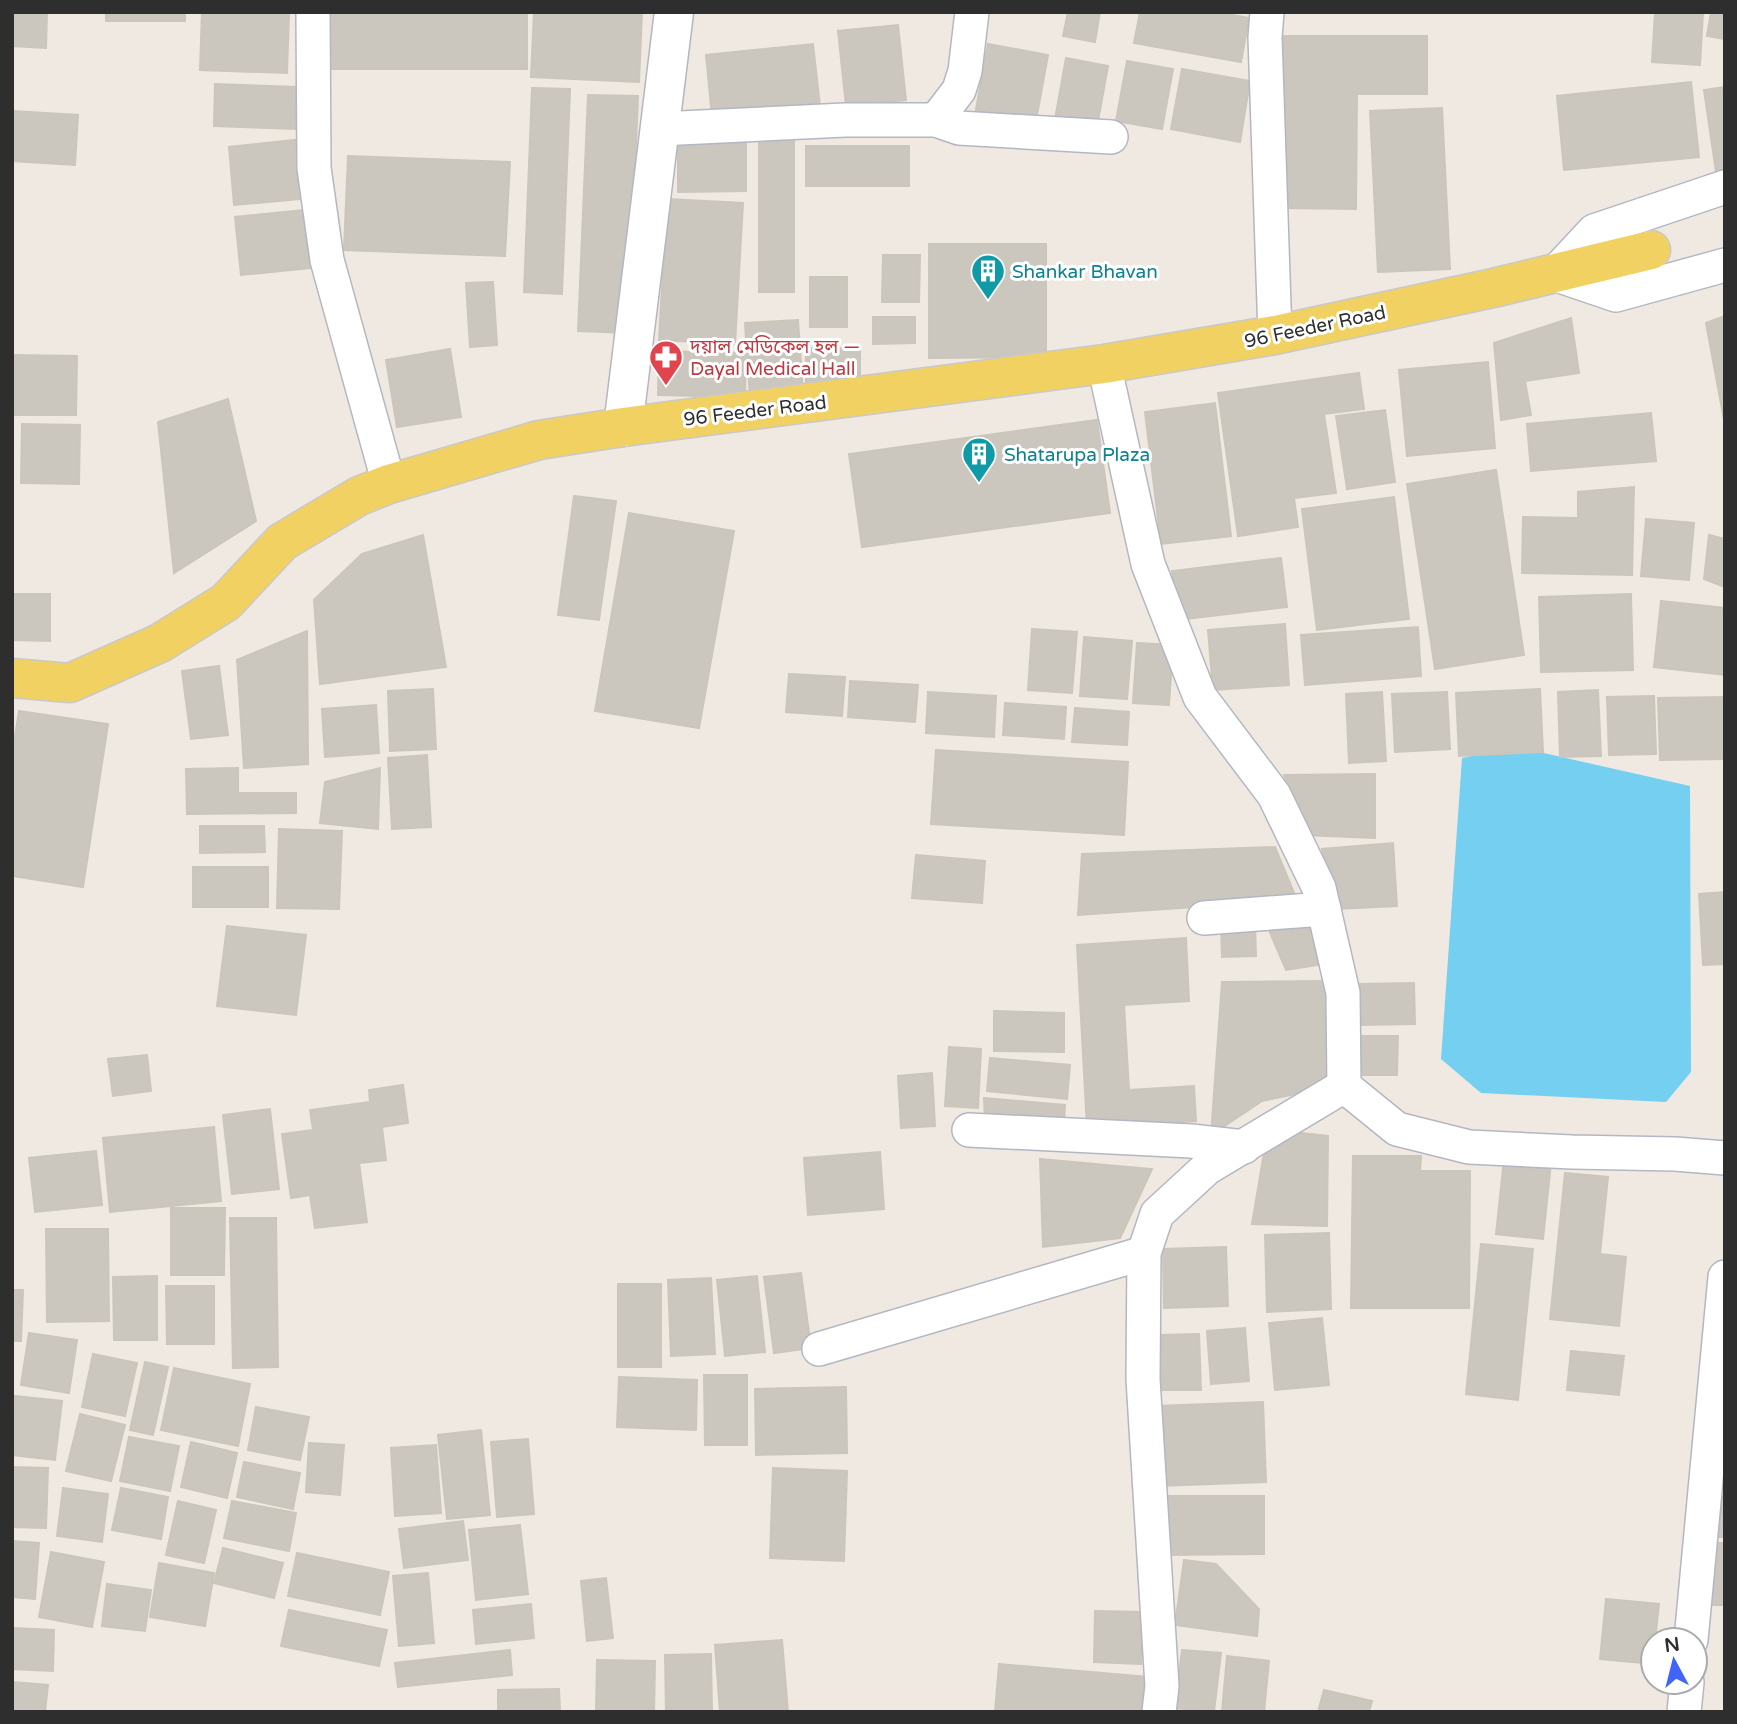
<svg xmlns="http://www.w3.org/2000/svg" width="1737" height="1724" font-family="'Varela Round','Noto Sans Bengali',sans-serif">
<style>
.water{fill:#75cff0}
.building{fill:#cbc7bf;stroke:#cbc5ba;stroke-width:2}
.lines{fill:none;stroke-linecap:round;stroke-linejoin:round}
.street-casing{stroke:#b4b7c1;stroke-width:36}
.secondary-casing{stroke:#b4b7c1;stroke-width:41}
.primary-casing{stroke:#c9c9c9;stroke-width:41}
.street{stroke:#fff;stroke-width:33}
.secondary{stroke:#fff;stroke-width:38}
.primary{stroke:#f2d163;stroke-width:38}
.labels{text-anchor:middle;stroke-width:6;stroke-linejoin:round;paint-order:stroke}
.culture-label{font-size:19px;fill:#0d838f;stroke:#fff;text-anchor:start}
.street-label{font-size:19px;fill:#2e2e2e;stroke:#fff}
.health-label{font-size:19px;fill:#be3a42;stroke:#fff;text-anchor:start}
</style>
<rect width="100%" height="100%" fill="#efe9e1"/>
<polygon class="water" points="1517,747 1690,786 1691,1072 1666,1102 1481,1093 1441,1059 1462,758"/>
<g class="building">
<polygon points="12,12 47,12 46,48 12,46"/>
<rect x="106" y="12" width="79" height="9"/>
<polygon points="202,12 289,12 287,73 200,70"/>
<rect x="320" y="12" width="207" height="57"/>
<polygon points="534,12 642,12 639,82 531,77"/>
<polygon points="1068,12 1100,12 1095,42 1063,36"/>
<polygon points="1140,12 1216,12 1249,18 1241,62 1134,43"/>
<polygon points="1655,12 1703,12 1700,65 1652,62"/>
<polygon points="1711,12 1725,12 1725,39 1707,36"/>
<polygon points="898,25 906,100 846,106 838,31"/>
<polygon points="1283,36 1427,36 1427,94 1357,94 1356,209 1282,208"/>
<polygon points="813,44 820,106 712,117 706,55"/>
<polygon points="988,44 1048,55 1035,126 975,115"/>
<polygon points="1066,58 1108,66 1096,132 1054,125"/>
<polygon points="1127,61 1173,69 1162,129 1116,121"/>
<polygon points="1182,69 1250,81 1240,142 1171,129"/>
<polygon points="1691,82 1699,157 1564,170 1557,96"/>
<polygon points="215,84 299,87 298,129 214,126"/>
<polygon points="1725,87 1725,171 1716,172 1704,90"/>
<polygon points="532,88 570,89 562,294 524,292"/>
<polygon points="588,95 638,96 628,333 578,331"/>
<polygon points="1442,108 1450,269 1378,272 1370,111"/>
<polygon points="12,111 78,115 75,165 12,161"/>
<polygon points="303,139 310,198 234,205 229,147"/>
<rect x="759" y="140" width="35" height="152"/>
<polygon points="678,141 746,141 746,191 678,192"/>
<rect x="806" y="146" width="103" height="40"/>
<polygon points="348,156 510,162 505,256 344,250"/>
<polygon points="667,199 743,203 735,344 659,340"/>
<polygon points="314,209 320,267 241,275 235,217"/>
<polygon points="929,244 1046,244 1046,357 929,358"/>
<polygon points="883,255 920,255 919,302 882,302"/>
<rect x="810" y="277" width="37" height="50"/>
<polygon points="493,282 497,345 470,347 466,283"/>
<polygon points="1725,316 1725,420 1724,420 1706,323"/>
<polygon points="873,317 915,317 915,343 873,344"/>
<polygon points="1571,318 1579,373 1525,381 1531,415 1501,420 1494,343"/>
<polygon points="798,320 803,393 750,397 745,323"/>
<rect x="806" y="348" width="54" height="36"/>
<polygon points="450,349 461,417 397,427 386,360"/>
<polygon points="659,351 746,353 745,397 658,395"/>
<polygon points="14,355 77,356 76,415 13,415"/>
<polygon points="1488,362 1495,448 1407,456 1399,370"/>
<polygon points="1359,373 1364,409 1324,414 1336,493 1294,498 1298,527 1238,536 1218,393"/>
<polygon points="228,399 256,521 174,573 158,422"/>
<polygon points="1215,403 1231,536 1161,544 1145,412"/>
<polygon points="1385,410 1395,482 1347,489 1336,416"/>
<polygon points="1651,413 1656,461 1531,471 1527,424"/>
<polygon points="1097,420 1110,513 862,547 849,454"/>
<polygon points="22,424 80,425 79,484 21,483"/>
<polygon points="1496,470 1524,655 1435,669 1407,484"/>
<polygon points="1634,487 1632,575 1522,573 1523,517 1578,518 1578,492"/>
<polygon points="574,496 616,501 599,620 558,615"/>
<polygon points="1394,497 1409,619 1317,630 1302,509"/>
<polygon points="629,513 734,531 699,728 595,711"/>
<polygon points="1646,519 1694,523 1689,580 1641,576"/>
<polygon points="423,535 446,667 320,684 314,600 362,554"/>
<polygon points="1709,535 1725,539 1725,587 1704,579"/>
<polygon points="1281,558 1287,607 1178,620 1172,571"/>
<polygon points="12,594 50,594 50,641 12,640"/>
<polygon points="1631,594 1633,670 1541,672 1539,597"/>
<polygon points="1661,601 1725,608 1725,675 1654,667"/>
<polygon points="1285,624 1289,685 1213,690 1208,630"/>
<polygon points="1418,627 1421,676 1305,685 1301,635"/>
<polygon points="1032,629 1077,632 1072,693 1028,690"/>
<polygon points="307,631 308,764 244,768 237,660"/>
<polygon points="1084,637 1132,641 1127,699 1080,696"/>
<polygon points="1137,643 1173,645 1169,705 1133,703"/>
<polygon points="219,666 228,735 191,739 182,671"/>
<polygon points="789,674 845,677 842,716 786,712"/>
<polygon points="850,681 918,685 915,722 848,717"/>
<polygon points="433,689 436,749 390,751 388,691"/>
<polygon points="1540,689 1543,752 1459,756 1456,693"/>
<polygon points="1598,690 1601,756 1560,757 1558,692"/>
<polygon points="928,692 996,696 994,737 926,733"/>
<polygon points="1382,692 1386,761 1349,763 1346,694"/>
<polygon points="1447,692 1450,749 1395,752 1392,694"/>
<polygon points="1654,696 1656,754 1609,755 1607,697"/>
<polygon points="1725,697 1725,759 1660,760 1658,698"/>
<polygon points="1005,703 1066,707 1064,739 1003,735"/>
<polygon points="376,705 379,753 325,757 322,709"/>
<polygon points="1075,708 1129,712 1127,745 1072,742"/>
<polygon points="19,711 108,724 83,887 12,876 12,755"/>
<polygon points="936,750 1128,762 1124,835 931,824"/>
<polygon points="427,755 431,827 392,829 388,758"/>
<polygon points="238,768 238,793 296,793 296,813 187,814 186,769"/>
<polygon points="380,768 378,829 320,823 325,782"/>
<polygon points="1375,774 1375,838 1303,835 1284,775"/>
<polygon points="200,826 264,826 265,852 200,853"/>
<polygon points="279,829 342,831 339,909 277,908"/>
<polygon points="1393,843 1397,906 1336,909 1322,849"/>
<polygon points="1275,847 1297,900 1078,915 1082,854"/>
<polygon points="916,855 985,861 982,903 912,898"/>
<rect x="193" y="867" width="75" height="40"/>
<polygon points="1725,892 1725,964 1703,965 1699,894"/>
<polygon points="1312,921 1324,964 1286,970 1266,923"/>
<polygon points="1255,925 1256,956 1222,957 1221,926"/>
<polygon points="227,926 306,935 296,1015 217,1006"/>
<polygon points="1186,938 1189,1001 1124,1005 1129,1090 1194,1086 1196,1121 1087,1128 1077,945"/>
<polygon points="1328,981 1330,1087 1262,1101 1211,1135 1222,982"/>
<polygon points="1414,983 1415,1024 1358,1025 1357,984"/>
<polygon points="994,1011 1064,1013 1064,1052 994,1051"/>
<polygon points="1361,1036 1398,1036 1397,1075 1361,1075"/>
<polygon points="949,1047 981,1049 978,1108 945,1106"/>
<polygon points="147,1055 151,1091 113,1096 108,1059"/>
<polygon points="990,1058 1070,1065 1067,1099 987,1091"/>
<polygon points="932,1073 935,1126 901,1128 898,1076"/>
<polygon points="403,1085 408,1123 382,1127 386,1160 359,1163 367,1222 315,1228 310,1195 291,1198 282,1134 313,1130 310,1110 370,1102 369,1090"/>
<polygon points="984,1098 1065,1105 1064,1122 985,1120"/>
<polygon points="270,1109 279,1189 232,1194 223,1115"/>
<polygon points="214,1127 221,1201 110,1212 103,1138"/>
<polygon points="1291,1132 1328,1136 1327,1226 1252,1224 1265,1147"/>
<polygon points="96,1151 102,1205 35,1212 29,1158"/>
<polygon points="880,1152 884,1209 808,1215 804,1158"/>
<polygon points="1353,1156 1421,1156 1420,1171 1470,1171 1469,1308 1351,1308"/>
<polygon points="1040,1159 1152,1169 1120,1238 1043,1247"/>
<polygon points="1504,1159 1551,1163 1543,1239 1496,1234"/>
<polygon points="1565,1173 1608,1177 1600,1254 1626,1257 1619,1326 1550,1319"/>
<polygon points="171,1208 225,1208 224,1275 171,1275"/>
<polygon points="230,1218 276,1218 278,1367 233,1368"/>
<polygon points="46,1229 108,1229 109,1321 47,1322"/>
<polygon points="1329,1233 1331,1309 1267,1312 1265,1235"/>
<polygon points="1481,1244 1533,1249 1518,1400 1466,1394"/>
<polygon points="1226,1247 1228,1306 1164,1308 1163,1249"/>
<polygon points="801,1273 811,1348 774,1353 764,1277"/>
<polygon points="157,1276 157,1340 114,1340 113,1277"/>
<polygon points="757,1276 765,1352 725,1356 717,1280"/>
<polygon points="711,1278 715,1354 671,1356 668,1280"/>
<rect x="618" y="1284" width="43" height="83"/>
<polygon points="166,1286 214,1286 214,1344 167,1344"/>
<polygon points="12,1290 23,1290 21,1341 12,1341"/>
<polygon points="1322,1318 1329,1385 1275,1390 1269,1323"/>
<polygon points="1245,1328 1249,1381 1211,1384 1207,1331"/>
<polygon points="29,1333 77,1340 69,1393 21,1385"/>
<polygon points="1199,1334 1201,1390 1162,1390 1160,1335"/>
<polygon points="1571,1351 1624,1356 1619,1395 1567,1390"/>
<polygon points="93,1354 137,1363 125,1416 82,1407"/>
<polygon points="145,1362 168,1367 153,1435 130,1430"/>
<polygon points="174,1368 250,1384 238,1446 161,1430"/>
<polygon points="704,1375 747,1375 747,1445 705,1445"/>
<polygon points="619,1377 697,1380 696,1430 617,1427"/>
<polygon points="846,1387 847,1453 756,1455 755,1389"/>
<polygon points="15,1396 62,1401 55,1460 12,1455 12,1425"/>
<polygon points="1263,1402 1266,1482 1158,1486 1155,1406"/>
<polygon points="256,1407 309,1417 300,1460 248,1450"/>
<polygon points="80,1414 125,1425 111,1481 66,1471"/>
<polygon points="481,1430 490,1515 447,1519 438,1435"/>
<polygon points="129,1437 179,1446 170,1491 120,1481"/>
<polygon points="528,1439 534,1514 497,1517 491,1442"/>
<polygon points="191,1442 237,1453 227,1498 181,1487"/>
<polygon points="309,1443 344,1445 340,1495 306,1492"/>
<polygon points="436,1445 441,1513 395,1516 391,1448"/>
<polygon points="244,1462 300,1473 293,1509 237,1497"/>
<polygon points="12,1467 48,1468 46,1528 12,1527"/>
<polygon points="773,1468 847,1471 844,1561 770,1558"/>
<polygon points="63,1488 108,1494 102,1542 57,1536"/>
<polygon points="121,1488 168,1497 161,1539 112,1530"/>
<polygon points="1162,1496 1264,1496 1264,1554 1162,1555"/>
<rect x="1719" y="1497" width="6" height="40"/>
<polygon points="178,1501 216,1510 204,1563 166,1555"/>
<polygon points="232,1501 296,1513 289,1551 224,1538"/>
<polygon points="463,1521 468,1560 404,1568 399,1529"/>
<polygon points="520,1525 528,1594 476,1600 469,1530"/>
<polygon points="12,1541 39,1543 35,1599 12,1597"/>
<polygon points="1713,1543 1725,1543 1725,1605 1712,1605"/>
<polygon points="223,1548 283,1563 274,1598 214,1583"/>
<polygon points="51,1552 104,1562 92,1627 39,1617"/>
<polygon points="297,1553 389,1572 380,1615 288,1596"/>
<polygon points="1184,1560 1216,1564 1259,1609 1257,1636 1175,1625"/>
<polygon points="159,1563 214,1573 205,1626 150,1617"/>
<polygon points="428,1573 434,1643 399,1646 393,1576"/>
<polygon points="606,1578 613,1638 587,1641 581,1581"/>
<polygon points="107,1584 151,1590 145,1631 102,1626"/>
<polygon points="1606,1599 1659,1604 1655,1640 1653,1640 1653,1664 1600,1659"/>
<polygon points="531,1604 534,1638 476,1644 473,1610"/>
<polygon points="289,1610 387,1630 379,1666 281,1646"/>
<polygon points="1095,1611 1143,1612 1141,1664 1094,1662"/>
<polygon points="12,1628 54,1630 53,1671 12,1669"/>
<polygon points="782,1640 788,1712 720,1712 715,1645"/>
<polygon points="510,1650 512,1675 398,1687 395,1663"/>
<polygon points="1182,1650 1221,1653 1214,1712 1175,1708"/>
<polygon points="711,1654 712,1712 666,1712 665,1655"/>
<polygon points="1227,1656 1269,1661 1264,1712 1222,1712"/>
<polygon points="597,1660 655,1661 654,1712 596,1712"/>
<polygon points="999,1664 1148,1677 1145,1712 995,1712"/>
<polygon points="12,1682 48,1685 45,1712 12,1712"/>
<polygon points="559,1689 560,1712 498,1712 498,1690"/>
<polygon points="1324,1690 1372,1701 1369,1712 1318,1712"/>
</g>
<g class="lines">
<g class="street-casing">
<g id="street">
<polyline points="313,12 314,168 327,260 389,484"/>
<polyline points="1267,12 1265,37 1275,335"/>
<polyline points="936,120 959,90 965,71 972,12"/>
<polyline points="659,129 845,120 936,120 959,128 1111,137"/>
<polyline points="1725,187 1594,231 1554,274 1616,295 1725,265"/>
<polyline points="1104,364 1148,564 1200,697 1274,795 1319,888 1343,993 1344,1086"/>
<polyline points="1204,918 1324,909"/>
<polyline points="1344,1086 1397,1129 1469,1147 1572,1152 1675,1154 1725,1158"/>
<polyline points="969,1130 1191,1141 1244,1147"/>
<polyline points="819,1349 1144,1253"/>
<polyline points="1691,1640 1725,1277"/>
<polyline points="1159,1712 1162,1686 1143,1379 1144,1253 1157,1214 1207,1168 1344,1086"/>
<polyline points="1684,1712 1687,1682"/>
</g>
</g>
<g class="secondary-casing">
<polyline id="secondary" points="623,427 674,12"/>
</g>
<g class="primary-casing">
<polyline id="primary" points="12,678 70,683 160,643 226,602 282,542 359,496 389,484 539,440 623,427 1104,364 1275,335 1493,288 1651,250"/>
</g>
<use href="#street" class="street"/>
<use href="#secondary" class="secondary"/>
<use href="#primary" class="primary"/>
</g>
<defs>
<g id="building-pin" transform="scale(1.75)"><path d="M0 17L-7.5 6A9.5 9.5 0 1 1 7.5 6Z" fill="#0f9aa8" stroke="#fff"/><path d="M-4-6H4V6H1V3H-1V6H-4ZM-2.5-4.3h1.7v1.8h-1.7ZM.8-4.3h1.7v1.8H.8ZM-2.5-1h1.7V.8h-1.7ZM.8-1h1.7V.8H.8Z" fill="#fff"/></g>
<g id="pharmacy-pin" transform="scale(1.75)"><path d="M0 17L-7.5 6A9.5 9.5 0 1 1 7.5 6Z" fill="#e0444e" stroke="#fff"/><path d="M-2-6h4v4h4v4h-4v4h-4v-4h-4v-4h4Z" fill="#fff"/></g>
</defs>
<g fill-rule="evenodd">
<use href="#building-pin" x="988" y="271"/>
<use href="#pharmacy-pin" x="666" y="357"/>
<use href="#building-pin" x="979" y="454"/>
</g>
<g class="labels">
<g class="culture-label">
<text x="1012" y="278">Shankar Bhavan</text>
<text x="1004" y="461">Shatarupa Plaza</text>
</g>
<g class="street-label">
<text transform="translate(1315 326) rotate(-12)" y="7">96 Feeder Road</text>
<text transform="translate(755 410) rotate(-7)" y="7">96 Feeder Road</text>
</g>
<g class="health-label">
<text x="690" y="353">দয়াল মেডিকেল হল —<tspan x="690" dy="22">Dayal Medical Hall</tspan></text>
</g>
</g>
<rect width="1737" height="1724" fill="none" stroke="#2e2e2e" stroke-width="28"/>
<g transform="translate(1674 1661) rotate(353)"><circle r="33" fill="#ffffff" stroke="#ababab" stroke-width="2"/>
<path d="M0-5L12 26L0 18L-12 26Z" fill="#4264fb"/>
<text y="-10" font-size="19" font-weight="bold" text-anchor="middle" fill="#2e2e2e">N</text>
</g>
</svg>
